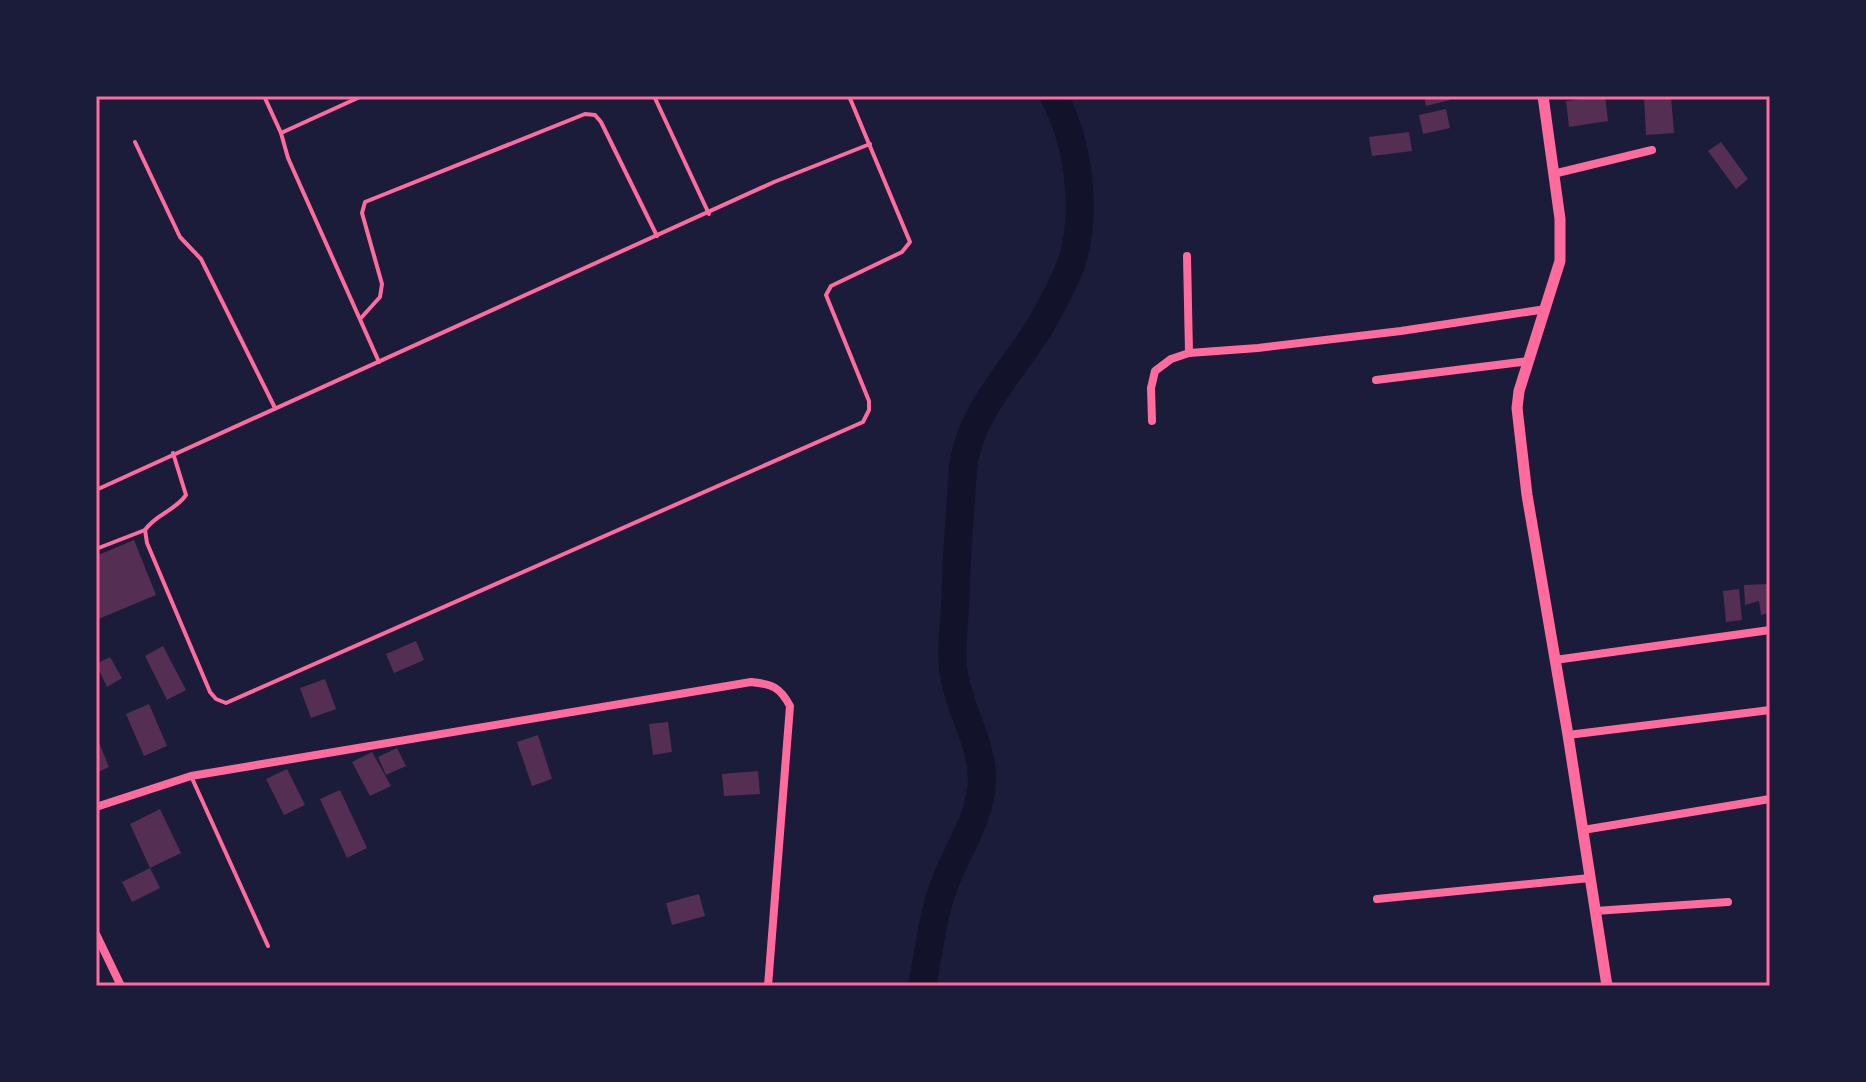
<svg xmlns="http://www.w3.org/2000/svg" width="1866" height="1082" font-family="Manrope,sans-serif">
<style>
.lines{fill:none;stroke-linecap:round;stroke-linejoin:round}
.river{stroke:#12122b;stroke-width:28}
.building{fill:#542f53}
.service{stroke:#ff6b9d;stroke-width:4}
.minor{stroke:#ff6b9d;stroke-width:8}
.tertiary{stroke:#ff6b9d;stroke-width:11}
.neatline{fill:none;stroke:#ff6b9d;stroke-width:3}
</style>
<rect width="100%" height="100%" fill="#1b1b3a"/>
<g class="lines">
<path class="river" d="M922 986C928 957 931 926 940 897 952 856 981 823 982 779 982 743 959 709 954 674 950 653 954 629 955 607 956 571 958 535 961 499 962 485 962 470 965 456 976 406 1014 369 1040 326 1051 307 1065 282 1072 261 1088 211 1078 142 1054 96"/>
</g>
<g class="building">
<polygon points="1424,96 1449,96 1450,100 1426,106"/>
<polygon points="1605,96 1608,121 1569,127 1566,101"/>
<polygon points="1671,96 1674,133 1646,135 1644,97"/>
<polygon points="1446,109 1450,128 1423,134 1419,115"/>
<polygon points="1409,132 1412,151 1372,156 1369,137"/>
<polygon points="1721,142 1748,179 1736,189 1708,151"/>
<polygon points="134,540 156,595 96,620 96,556"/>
<polygon points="1770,584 1770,613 1761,615 1759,601 1745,605 1744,585"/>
<polygon points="1739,589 1742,620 1726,622 1723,591"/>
<polygon points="416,641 424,660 394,673 386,654"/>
<polygon points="163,646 186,690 167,700 145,656"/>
<polygon points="110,657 122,678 107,687 96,664"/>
<polygon points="325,679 336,709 311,718 300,688"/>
<polygon points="149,704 167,746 144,756 126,714"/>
<polygon points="668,722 672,752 653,755 649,724"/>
<polygon points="96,735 109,767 96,773"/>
<polygon points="538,735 552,779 532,786 517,742"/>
<polygon points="397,748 406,766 386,775 378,757"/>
<polygon points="372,752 391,786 370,796 352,762"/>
<polygon points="287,769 305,805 284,815 266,779"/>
<polygon points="758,771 760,794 724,796 722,774"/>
<polygon points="340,790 367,848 347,858 320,799"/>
<polygon points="160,809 181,853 150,868 160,888 132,902 122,882 150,868 130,824"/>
<polygon points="699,894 705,916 672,925 666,903"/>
</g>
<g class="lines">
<g class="service">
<polyline points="264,96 281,133"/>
<polyline points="362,96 281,133 288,158 379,362"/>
<polyline points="654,96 709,214"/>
<polyline points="135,142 180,237 201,259 275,408"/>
<polyline points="361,318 380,297 382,284 362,213 365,202 585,114 595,115 601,122 657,236"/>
<path d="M173 453 186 495C175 511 156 514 145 530L147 543 210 692 216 699 226 703 863 422 869 410V401L826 295 831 286 902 252 910 242 849 96"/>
<polyline points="96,490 774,182 870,144"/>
<polyline points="96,549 145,530"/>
<polyline points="191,776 268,946"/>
</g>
<g class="minor">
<polyline points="1553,174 1652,150"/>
<polyline points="1187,256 1189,353"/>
<polyline points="1376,380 1529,361"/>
<polyline points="1152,421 1151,388 1155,371 1171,359 1189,353 1258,348 1401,331 1546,309"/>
<polyline points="1555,660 1770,630"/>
<polyline points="1568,735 1770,710"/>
<path d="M96 807 191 776 751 682C772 684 780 687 790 706L768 986"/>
<polyline points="1583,830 1770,799"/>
<polyline points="1377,899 1590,878"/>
<polyline points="1595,911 1728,902"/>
<polyline points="96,934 121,986"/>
</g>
<polyline class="tertiary" points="1543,96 1560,219 1560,261 1519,391 1517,408 1527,495 1568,735 1607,986"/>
</g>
<rect width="1866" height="1082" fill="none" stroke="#1b1b3a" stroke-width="196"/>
<rect x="98" y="98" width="1670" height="886" class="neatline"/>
</svg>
